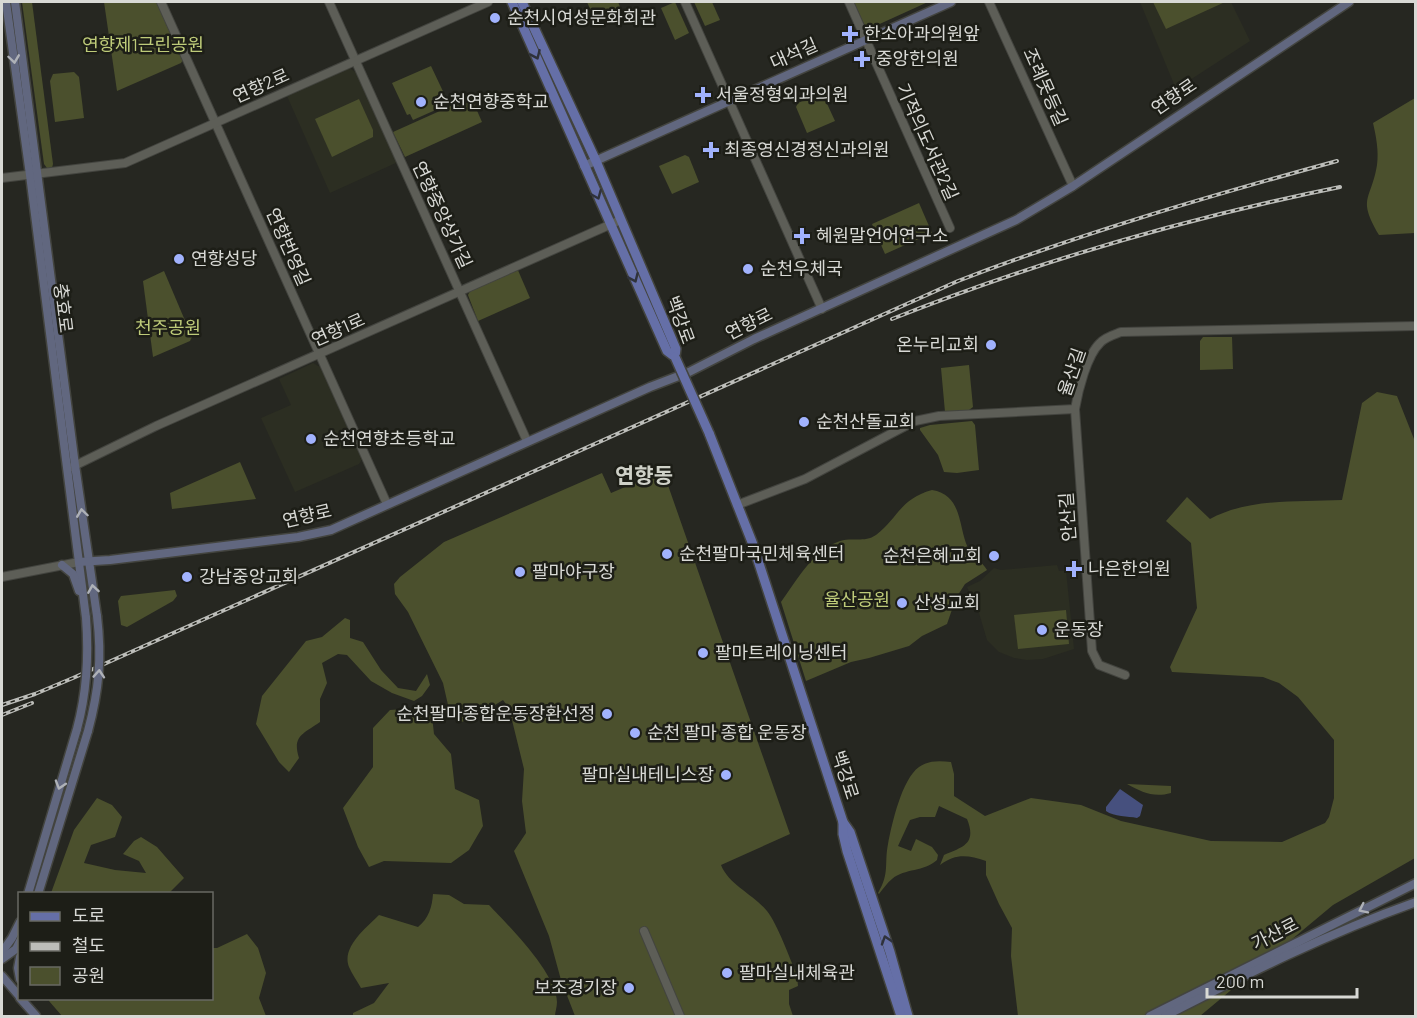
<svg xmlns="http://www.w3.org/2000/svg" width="1417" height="1018" font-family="Barlow,'Noto Sans KR',sans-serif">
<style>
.built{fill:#2c2e22}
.green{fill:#4b502d}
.water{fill:#46507e}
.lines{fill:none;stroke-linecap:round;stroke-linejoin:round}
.tertiary-casing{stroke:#43443f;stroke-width:10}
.secondary-casing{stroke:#43443f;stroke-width:11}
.primary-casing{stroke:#43443f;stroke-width:12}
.tertiary{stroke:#5d5e57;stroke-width:8}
.secondary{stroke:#61677f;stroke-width:8}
.primary{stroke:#656fa7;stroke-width:9}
.rail-casing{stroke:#bcbdb9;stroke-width:4}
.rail{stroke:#1d1e17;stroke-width:1.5;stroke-dasharray:4.5;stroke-linecap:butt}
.secondary-bridge-casing{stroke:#43443f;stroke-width:11;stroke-linecap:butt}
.primary-bridge-casing{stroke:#43443f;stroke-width:12;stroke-linecap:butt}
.secondary-bridge{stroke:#61677f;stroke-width:8}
.primary-bridge{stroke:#656fa7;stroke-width:9}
.oneway{stroke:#2f323b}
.oneway2{stroke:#aeb1b7}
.poi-dot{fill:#a1b2fd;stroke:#1d1e17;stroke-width:2}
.labels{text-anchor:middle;stroke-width:5;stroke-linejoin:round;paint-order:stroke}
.poi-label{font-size:18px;fill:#d8d9d5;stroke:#1d1e17;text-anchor:start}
.park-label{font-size:18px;fill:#becb79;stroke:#1d1e17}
.street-label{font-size:18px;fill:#d8d9d5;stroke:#1d1e17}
.quarter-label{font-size:21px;font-weight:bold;fill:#cfd1c8;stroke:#1d1e17}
</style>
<rect width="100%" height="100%" fill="#262721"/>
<g class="built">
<polygon points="1140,2 1231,2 1250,41 1176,89"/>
<polygon points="349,68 357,73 398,162 330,193 287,96"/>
<polygon points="313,363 320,367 362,459 359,464 295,492 261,418 291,405 279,379"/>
<polygon points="1057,565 1059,571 1066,571 1074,649 1043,659 1027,660 1014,658 999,652 987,640 979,613 967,587 980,581 994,568 1001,570"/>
</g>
<g class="green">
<polygon points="22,2 32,2 53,164 52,168 47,168 44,164"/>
<polygon points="104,2 158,2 184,58 181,63 117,91"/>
<polygon points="587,2 618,2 621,9 595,20"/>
<polygon points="675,2 689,33 675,40 661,8"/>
<polygon points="694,2 712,2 720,20 705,26"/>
<polygon points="854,2 928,2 873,27 867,27 864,24"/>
<polygon points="1153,2 1225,2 1166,29"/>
<polygon points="431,66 449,104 413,120 410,114 407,115 392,83"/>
<polygon points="74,72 79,77 84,118 55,122 50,81 53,74"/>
<polygon points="820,93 823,95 835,121 807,133 796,107 798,103"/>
<polygon points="471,97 482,122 405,157 393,132"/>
<path d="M1415 98V233L1379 235C1357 197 1371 201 1377 165 1379 151 1376 136 1373 123Z"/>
<polygon points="359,99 373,130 373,137 332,157 315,119"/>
<polygon points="685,155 689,157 699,182 672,194 659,166"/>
<polygon points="919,203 932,233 885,254 872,224"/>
<polygon points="517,268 530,298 478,321 468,295 470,291"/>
<polygon points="164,271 192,337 190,341 153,357 143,281"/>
<polygon points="1203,337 1232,337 1233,369 1200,370 1200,341"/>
<polygon points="969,365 973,407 969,410 945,412 941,368"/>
<path d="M1377 392 1397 396 1416 444 1415 858 1333 905 1200 1016H1018L1011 956 1012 928 999 904 986 875V861C968 855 956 853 940 865L944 855C963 847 977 844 967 819L939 806 935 817H920L910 820 898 846 911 851 916 839 932 847 938 855 937 860C924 872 905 868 892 879 887 883 883 889 879 894L878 893C890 873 884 864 888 844 892 823 902 779 919 767 929 760 940 761 951 762L954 774V796L985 816 1031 798 1081 805 1121 821 1211 841 1282 842 1325 823 1329 817 1334 798V740L1298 697 1279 683 1263 677 1172 672 1170 667 1197 608 1191 543 1166 521 1187 497 1210 519C1248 498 1299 502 1342 500L1362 403Z"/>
<polygon points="972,421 975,425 979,470 957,473 944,472 938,455 920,430 920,428 930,425"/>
<polygon points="240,462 256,499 172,509 170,493"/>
<path d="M663 471 790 834 721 865C729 885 753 894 767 911 778 925 789 957 797 975L798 986 789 990V1004L793 1016H575L561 980 549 936 514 851 526 833 522 801 524 769 509 708 503 700 472 719 461 722 451 718 443 683 408 612 395 594 394 584 400 577 444 542 602 473 611 493Z"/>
<path d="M932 490C963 495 958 527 968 548 973 556 982 562 987 570L965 584 956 598 947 624 922 636 909 646 869 658 851 662 806 681 781 602C797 580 813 550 840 541 852 537 864 543 876 535 899 517 900 499 932 490Z"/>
<polygon points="175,590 177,596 173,601 127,627 121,625 118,601 121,596"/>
<polygon points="1066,610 1069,644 1018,649 1014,615"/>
<path d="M345 618 350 620V638L363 642 381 670 398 688 416 691 427 674 430 685 422 696 414 701 392 693 371 681 347 655 338 654 322 663 327 683 320 699V722C303 734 292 736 299 758L289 772 279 762 256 724 262 696 306 641 322 637Z"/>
<polygon points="431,707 434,734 451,754 455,789 479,800 483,826 469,850 451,863 384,861 369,867 358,847 343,808 373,767 373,728 390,710"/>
<path d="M1127 784 1171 786V793C1153 798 1142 792 1127 784Z"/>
<polygon points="97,798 112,805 122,817 115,837 91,845 84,863 115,870 146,873 139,861 123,854 134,841 141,837 157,847 184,878 169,893 51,893 74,830"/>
<path d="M433 894 449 895 464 904 489 905C509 926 557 974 557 1002 557 1007 555 1012 555 1016H353V1013L374 1003 389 983 361 988C357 981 352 974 349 967 341 947 367 927 379 915L418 927C429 918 432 907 433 894Z"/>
<polygon points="247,934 258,948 266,973 259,998 266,1016 62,1016 49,1001 49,998 212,998 212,948 217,948"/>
</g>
<path class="water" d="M1120 789 1143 805 1140 816 1137 818C1128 816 1114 817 1106 811V807Z"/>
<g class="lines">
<g class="tertiary-casing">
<g id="tertiary">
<polyline points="161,2 387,504"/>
<polyline points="329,2 527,441"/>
<polyline points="685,2 822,309"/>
<polyline points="849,2 950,228"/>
<polyline points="989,2 1073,186"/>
<polyline points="2,178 125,163 488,2"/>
<polyline points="1075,409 1092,651 1099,665 1125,675"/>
<polyline points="72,467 156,426 616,222"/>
<path d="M737 505 805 479 915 421 939 416 1075 409C1078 391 1087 355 1100 343 1105 337 1113 335 1121 332L1416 326"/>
<polyline points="2,577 79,562"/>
<polyline points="644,931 680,1016"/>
</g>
</g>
<g class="secondary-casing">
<g id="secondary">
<polyline points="6,2 30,175 86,618"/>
<polyline points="15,2 75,465 97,616"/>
<polyline points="584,166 951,2"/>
<polyline points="79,562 110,560 298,537 331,530 650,387 689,372 754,339 1016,220 1073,186 1349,2"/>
<polyline points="62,565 73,574 79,591"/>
<polyline points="28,894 77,729"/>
<polyline points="38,894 88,731"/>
<polyline points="2,952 12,938 20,922"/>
<polyline points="20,957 18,968 20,979"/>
<polyline points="2,959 16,949 20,941"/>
<polyline points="2,976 20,997"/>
<polyline points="20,998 36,1016"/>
<polyline points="1150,1016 1416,883"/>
<path d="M1165 1016C1249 973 1326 934 1416 902"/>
</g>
</g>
<g class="primary-casing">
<g id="primary">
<polyline points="512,2 667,351 675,357"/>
<polyline points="522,2 596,161 676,349 675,357"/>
<polyline points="709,433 752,542 843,822 850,832 890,952 908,1016"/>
<polyline points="843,822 843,834 847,851 901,1016"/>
</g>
</g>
<use href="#tertiary" class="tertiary"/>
<use href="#secondary" class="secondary"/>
<use href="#primary" class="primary"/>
<g class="rail-casing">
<g id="rail">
<path d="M892 319C1038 261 1187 218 1340 187"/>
<path d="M2 705 35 694 73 678 958 281C1082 233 1209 196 1337 161"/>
<polyline points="2,715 32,703"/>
</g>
</g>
<use href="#rail" class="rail"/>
<g class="secondary-bridge-casing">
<g id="secondary-bridge">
<path d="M77 729C87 692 89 657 86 618"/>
<path d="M88 731C99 690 102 658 97 616"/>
</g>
</g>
<g class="primary-bridge-casing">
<polyline id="primary-bridge" points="675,357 709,433"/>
</g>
<use href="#secondary-bridge" class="secondary-bridge"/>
<use href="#primary-bridge" class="primary-bridge"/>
</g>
<defs><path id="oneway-chevron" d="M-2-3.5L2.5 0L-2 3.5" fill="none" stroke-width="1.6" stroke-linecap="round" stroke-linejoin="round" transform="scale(1.5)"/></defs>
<g class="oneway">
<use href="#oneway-chevron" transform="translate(536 55) rotate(66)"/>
<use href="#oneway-chevron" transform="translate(597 195) rotate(67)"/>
<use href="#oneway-chevron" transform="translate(634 278) rotate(66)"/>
<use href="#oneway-chevron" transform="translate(886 940) rotate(-108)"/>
</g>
<g class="oneway2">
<use href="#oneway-chevron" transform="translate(14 59) rotate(82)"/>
<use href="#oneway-chevron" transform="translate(82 513) rotate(-98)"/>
<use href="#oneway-chevron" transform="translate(93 589) rotate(-99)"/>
<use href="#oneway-chevron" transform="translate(99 674) rotate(-86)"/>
<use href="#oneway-chevron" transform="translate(60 785) rotate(107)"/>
<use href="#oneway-chevron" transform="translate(1363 909) rotate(154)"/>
</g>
<g class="poi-dot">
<circle cx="495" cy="18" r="6"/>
<path d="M847 25h6v6h6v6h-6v6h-6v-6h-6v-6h6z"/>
<path d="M859 50h6v6h6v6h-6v6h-6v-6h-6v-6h6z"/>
<path d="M700 86h6v6h6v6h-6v6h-6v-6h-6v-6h6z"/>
<circle cx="421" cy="102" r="6"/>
<path d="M708 141h6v6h6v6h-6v6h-6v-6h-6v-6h6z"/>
<path d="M799 227h6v6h6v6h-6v6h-6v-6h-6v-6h6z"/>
<circle cx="179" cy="259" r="6"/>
<circle cx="748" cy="269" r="6"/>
<circle cx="991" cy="345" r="6"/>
<circle cx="804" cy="422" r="6"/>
<circle cx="311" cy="439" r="6"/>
<circle cx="667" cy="554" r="6"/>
<circle cx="994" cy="556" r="6"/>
<path d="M1071 560h6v6h6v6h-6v6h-6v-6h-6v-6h6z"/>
<circle cx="520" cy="572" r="6"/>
<circle cx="187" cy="577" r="6"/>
<circle cx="902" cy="603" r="6"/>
<circle cx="1042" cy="630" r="6"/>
<circle cx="703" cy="653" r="6"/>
<circle cx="607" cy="714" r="6"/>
<circle cx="635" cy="733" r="6"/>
<circle cx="726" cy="775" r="6"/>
<circle cx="727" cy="973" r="6"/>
<circle cx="629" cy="988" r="6"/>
</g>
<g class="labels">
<g class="poi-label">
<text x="507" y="24">순천시여성문화회관</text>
<text x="864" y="40">한소아과의원앞</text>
<text x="876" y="65">중앙한의원</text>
<text x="716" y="101">서울정형외과의원</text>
<text x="433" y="108">순천연향중학교</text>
<text x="724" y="156">최종영신경정신과의원</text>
<text x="816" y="242">혜원말언어연구소</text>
<text x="191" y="265">연향성당</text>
<text x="760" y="275">순천우체국</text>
<text x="979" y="351" text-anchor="end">온누리교회</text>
<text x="816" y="428">순천산돌교회</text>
<text x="323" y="445">순천연향초등학교</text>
<text x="679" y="560">순천팔마국민체육센터</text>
<text x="982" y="562" text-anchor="end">순천은혜교회</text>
<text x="1088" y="575">나은한의원</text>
<text x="532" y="578">팔마야구장</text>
<text x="199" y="583">강남중앙교회</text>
<text x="914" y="609">산성교회</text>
<text x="1054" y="636">운동장</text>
<text x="715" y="659">팔마트레이닝센터</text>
<text x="595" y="720" text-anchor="end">순천팔마종합운동장환선정</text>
<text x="647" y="739">순천 팔마 종합 운동장</text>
<text x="714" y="781" text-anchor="end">팔마실내테니스장</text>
<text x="739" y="979">팔마실내체육관</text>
<text x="617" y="994" text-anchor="end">보조경기장</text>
</g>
<g class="park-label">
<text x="143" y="51">연향제1근린공원</text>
<text x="168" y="334">천주공원</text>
<text x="857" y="606">율산공원</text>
</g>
<g class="street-label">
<text transform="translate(794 54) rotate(-24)" y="6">대석길</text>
<text transform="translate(261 86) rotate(-24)" y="6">연향2로</text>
<text transform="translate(1045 87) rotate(66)" y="6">조례못등길</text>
<text transform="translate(1174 97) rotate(-34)" y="6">연향로</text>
<text transform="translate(927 142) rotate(66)" y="6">기적의도서관2길</text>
<text transform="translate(442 215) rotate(65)" y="6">연향중앙상가길</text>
<text transform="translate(288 247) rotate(66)" y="6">연향번영길</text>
<text transform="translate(63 308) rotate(83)" y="6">충효로</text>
<text transform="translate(680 320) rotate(70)" y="6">백강로</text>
<text transform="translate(749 324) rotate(-26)" y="6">연향로</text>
<text transform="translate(338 330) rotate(-24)" y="6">연향1로</text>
<text transform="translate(1072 372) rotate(-71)" y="6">율산길</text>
<text transform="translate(307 516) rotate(-13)" y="6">연향로</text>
<text transform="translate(1068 517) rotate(-94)" y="6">안산길</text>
<text transform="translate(845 775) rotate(72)" y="6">백강로</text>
<text transform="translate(1275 934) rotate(-27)" y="6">가산로</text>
</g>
<g class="quarter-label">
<text x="644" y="483">연향동</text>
</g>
</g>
<rect width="1417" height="1018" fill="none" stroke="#d8d9d5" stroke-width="6"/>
<rect x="18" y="892" width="195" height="108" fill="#1d1e17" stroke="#686963" stroke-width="1.5"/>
<rect x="30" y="912" width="30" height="9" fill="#656fa7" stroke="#686963" stroke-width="1.5"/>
<text x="72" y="922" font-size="18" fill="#d8d9d5">도로</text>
<rect x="30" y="942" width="30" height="9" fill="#bcbdb9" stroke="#686963" stroke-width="1.5"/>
<text x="72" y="952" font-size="18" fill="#d8d9d5">철도</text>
<rect x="30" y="967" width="30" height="18" fill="#4b502d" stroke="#686963" stroke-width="1.5"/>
<text x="72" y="982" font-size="18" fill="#d8d9d5">공원</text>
<path d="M1207 988v9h150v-9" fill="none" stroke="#d8d9d5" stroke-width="3"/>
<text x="1216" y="988" font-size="18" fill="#d8d9d5" stroke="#1d1e17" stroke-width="4.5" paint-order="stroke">200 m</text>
</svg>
